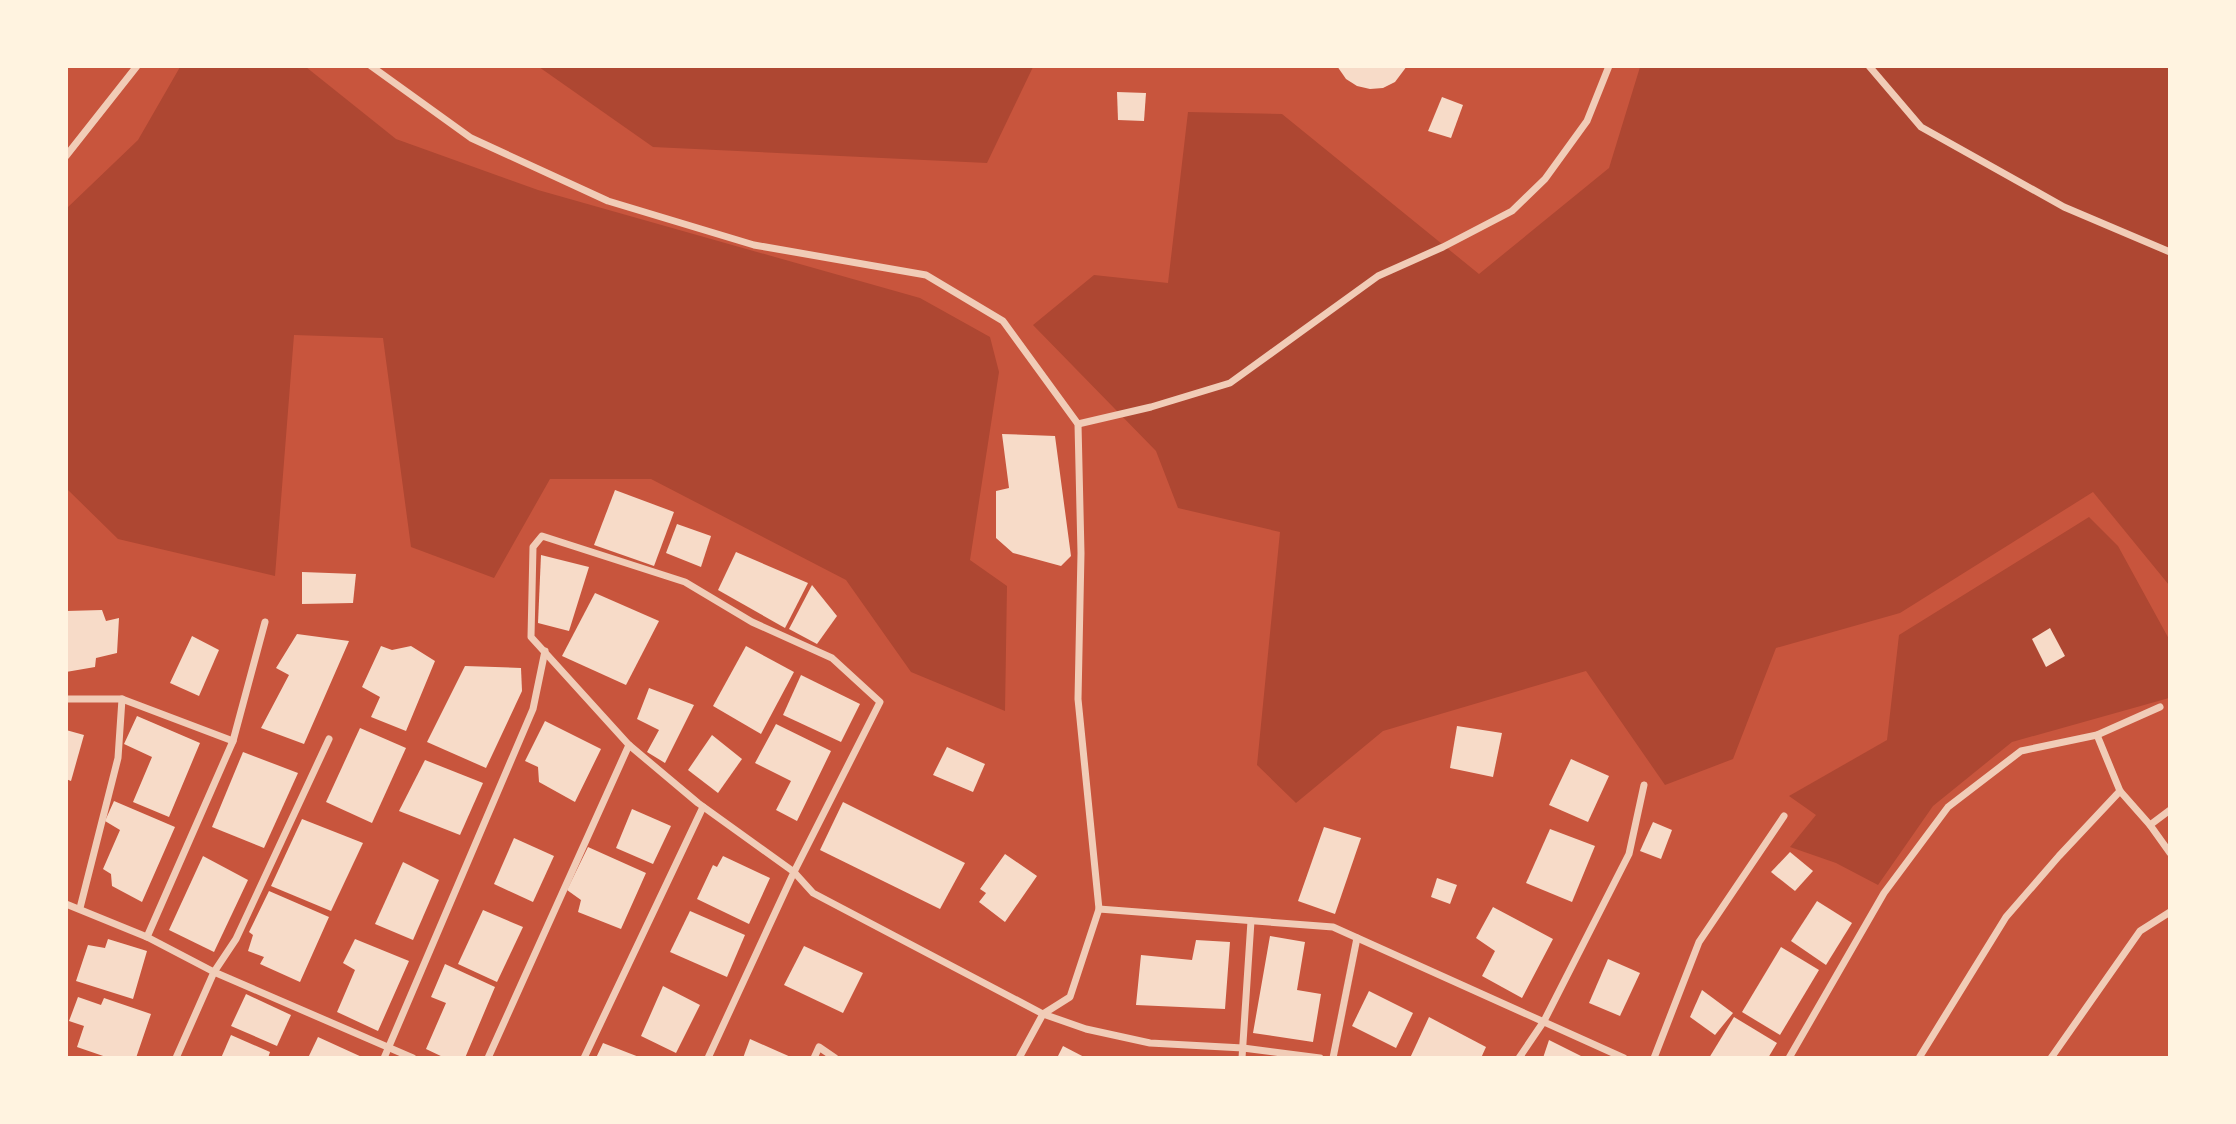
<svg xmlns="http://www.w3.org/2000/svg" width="2236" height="1124" font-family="'Noto Sans',sans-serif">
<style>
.green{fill:#ae4732}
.building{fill:#f7dbc8}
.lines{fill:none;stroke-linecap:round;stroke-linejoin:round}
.minor{stroke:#f1ccb7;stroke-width:7}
</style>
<rect width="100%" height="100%" fill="#c8553d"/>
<g class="green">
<polygon points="180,67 306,67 396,139 538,190 920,298 990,337 999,372 970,560 1007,586 1005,711 911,672 846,580 651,479 550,479 494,578 411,547 383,338 294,335 275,576 118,539 67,489 67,208 138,140"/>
<polygon points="539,67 1033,67 987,163 653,147"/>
<polygon points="1640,67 2169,67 2169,585 2093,492 1900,613 1776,648 1733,759 1665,785 1586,671 1383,731 1296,803 1257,765 1280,532 1178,508 1156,451 1033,325 1094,275 1168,283 1188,112 1282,114 1479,274 1609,168"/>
<polygon points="2089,517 2118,546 2169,639 2169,698 2012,742 1933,806 1878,885 1836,863 1790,847 1816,815 1789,796 1887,740 1899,635"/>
</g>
<g class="building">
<polygon points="1337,66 1407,66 1395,82 1383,88 1370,89 1357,86 1346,79"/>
<polygon points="1117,92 1146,93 1144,121 1118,120"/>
<polygon points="1442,97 1463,105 1451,138 1428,131"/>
<polygon points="1002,434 1055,436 1071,556 1061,566 1013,553 996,538 996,491 1009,488"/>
<polygon points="615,490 674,512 654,566 594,545"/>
<polygon points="677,524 711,536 701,567 666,553"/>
<polygon points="736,552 808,583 785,628 718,590"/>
<polygon points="541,555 589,567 569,631 538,623"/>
<polygon points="302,572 356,574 353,603 302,604"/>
<polygon points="812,585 837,616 817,644 789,629"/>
<polygon points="595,593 659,621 626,685 562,656"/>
<polygon points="102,610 106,621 119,618 117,653 96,658 95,667 66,672 66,611"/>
<polygon points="2050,628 2065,656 2046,667 2032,639"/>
<polygon points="297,634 349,641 304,744 261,728 289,675 276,668"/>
<polygon points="192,636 219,650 199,696 170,683"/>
<polygon points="381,646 392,650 411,646 435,661 406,731 371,717 380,697 362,687"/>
<polygon points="746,646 794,672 761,734 713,706"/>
<polygon points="465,666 521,668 522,691 486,768 427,742"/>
<polygon points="801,675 860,704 841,742 783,715"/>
<polygon points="649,688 694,705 665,763 647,752 659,730 637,719"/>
<polygon points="137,716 200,743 169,817 133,802 152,757 124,744"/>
<polygon points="545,721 601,749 575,802 539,782 538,767 525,761"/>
<polygon points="776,724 831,751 797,821 776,810 791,781 755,763"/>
<polygon points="1457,726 1502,733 1493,777 1450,768"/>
<polygon points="360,728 406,748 372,823 326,802"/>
<polygon points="66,730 84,735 71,781 66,779"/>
<polygon points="712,735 742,759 718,793 688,770"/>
<polygon points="947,747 985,764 973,792 933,775"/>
<polygon points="243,752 298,773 264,848 212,827"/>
<polygon points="1571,759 1609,776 1588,822 1549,805"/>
<polygon points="425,760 483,783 460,835 399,811"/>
<polygon points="114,801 175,827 142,902 112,886 111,874 103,869 120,830 105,821"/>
<polygon points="843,802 965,863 940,909 820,850"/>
<polygon points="632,809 671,826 653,864 616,848"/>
<polygon points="302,819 363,843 331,911 271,886"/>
<polygon points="1653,822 1672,830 1661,859 1640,851"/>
<polygon points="1324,827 1361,838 1335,914 1298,901"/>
<polygon points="1550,829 1595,846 1572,902 1526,883"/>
<polygon points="514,838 554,856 533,902 494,884"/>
<polygon points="588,847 646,873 621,929 578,912 581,900 567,890"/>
<polygon points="1790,852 1813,871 1795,891 1771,872"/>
<polygon points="1005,854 1037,876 1005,922 979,902 986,893 980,889"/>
<polygon points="203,856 248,880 214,952 169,930"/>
<polygon points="723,856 770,878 749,924 697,899 713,865 717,867"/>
<polygon points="403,862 439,880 413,940 375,924"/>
<polygon points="1437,878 1457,885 1450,904 1431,897"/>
<polygon points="269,891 329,917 300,982 260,964 264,957 248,951 253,935 249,932"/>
<polygon points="1817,901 1852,923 1826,965 1791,941"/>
<polygon points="1493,907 1553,939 1522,998 1482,976 1495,951 1476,938"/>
<polygon points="483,910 523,927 497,982 458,964"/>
<polygon points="690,911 745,935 727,977 670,952"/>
<polygon points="1270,936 1305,942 1297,990 1321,994 1313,1042 1253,1033"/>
<polygon points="108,939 147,951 133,999 76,981 88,945 105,948"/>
<polygon points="355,939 409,961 378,1031 337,1012 355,970 343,963"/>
<polygon points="1196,940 1230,942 1225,1009 1136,1005 1141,955 1192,960"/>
<polygon points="804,946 863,973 843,1013 784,985"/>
<polygon points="1781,947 1819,970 1780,1035 1742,1012"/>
<polygon points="1608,959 1640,973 1620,1016 1589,1003"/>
<polygon points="445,964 495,987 465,1058 445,1058 426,1049 446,1003 431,997"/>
<polygon points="663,986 700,1005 676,1053 641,1036"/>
<polygon points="1702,990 1733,1013 1715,1035 1690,1017"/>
<polygon points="1369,991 1413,1013 1396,1048 1352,1026"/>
<polygon points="246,994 291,1015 277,1046 231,1026"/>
<polygon points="78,997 101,1005 104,998 151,1014 136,1058 109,1058 77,1047 84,1026 69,1021"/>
<polygon points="1429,1017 1486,1047 1481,1058 1410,1058"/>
<polygon points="1734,1017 1777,1043 1768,1058 1709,1058"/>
<polygon points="231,1035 270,1052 268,1058 221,1058"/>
<polygon points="318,1037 364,1058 308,1058"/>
<polygon points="750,1039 793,1058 743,1058"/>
<polygon points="1549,1040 1585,1058 1543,1058"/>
<polygon points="603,1043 639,1057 639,1058 596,1058"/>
<polygon points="1063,1046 1086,1058 1057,1058"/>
</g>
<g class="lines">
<g class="minor">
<polyline points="371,66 471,138 608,201 754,245 926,275 1003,321 1078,424 1081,553 1078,699 1099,909 1070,997 1043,1014 1019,1058"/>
<polyline points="1869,66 1921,127 2064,207 2170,252"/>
<polyline points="66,156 137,66"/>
<polyline points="1078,424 1151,407 1230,383 1378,276 1443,247 1512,211 1545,179 1587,121 1609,66"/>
<polyline points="66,699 122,699 233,741"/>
<polyline points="2097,735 2120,791 2150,825 2170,853"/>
<polyline points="2150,825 2170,810"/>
<polyline points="66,904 147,937 214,972 413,1058"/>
<polyline points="80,908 118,758 122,699"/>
<polyline points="1099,909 1333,927 1624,1058"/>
<polyline points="147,937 233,741 265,622"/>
<polyline points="176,1058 214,972 236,939 329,739"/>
<polyline points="384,1058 533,709 545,651"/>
<polyline points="488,1058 629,745"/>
<polyline points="584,1058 703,807"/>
<polyline points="708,1058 794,872 880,702 832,658 752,622 685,582 542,536 533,547 531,637 629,745 698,803 794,872 813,893 1043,1014 1086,1029 1150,1043 1243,1048 1320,1058"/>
<polyline points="814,1058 819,1047 835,1058"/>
<polyline points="1242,1058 1251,921"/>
<polyline points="1333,1058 1357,938"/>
<polyline points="1519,1058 1544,1021 1629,854 1644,785"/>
<polyline points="1654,1058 1699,942 1784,816"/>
<polyline points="1789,1058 1884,893 1948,807 2021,751 2097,735 2160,707"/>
<polyline points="1919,1058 2006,917 2059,856 2120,791"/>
<polyline points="2051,1058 2140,931 2170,912"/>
</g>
</g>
<rect width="2236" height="1124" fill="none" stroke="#fff3e0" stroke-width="136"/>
</svg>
